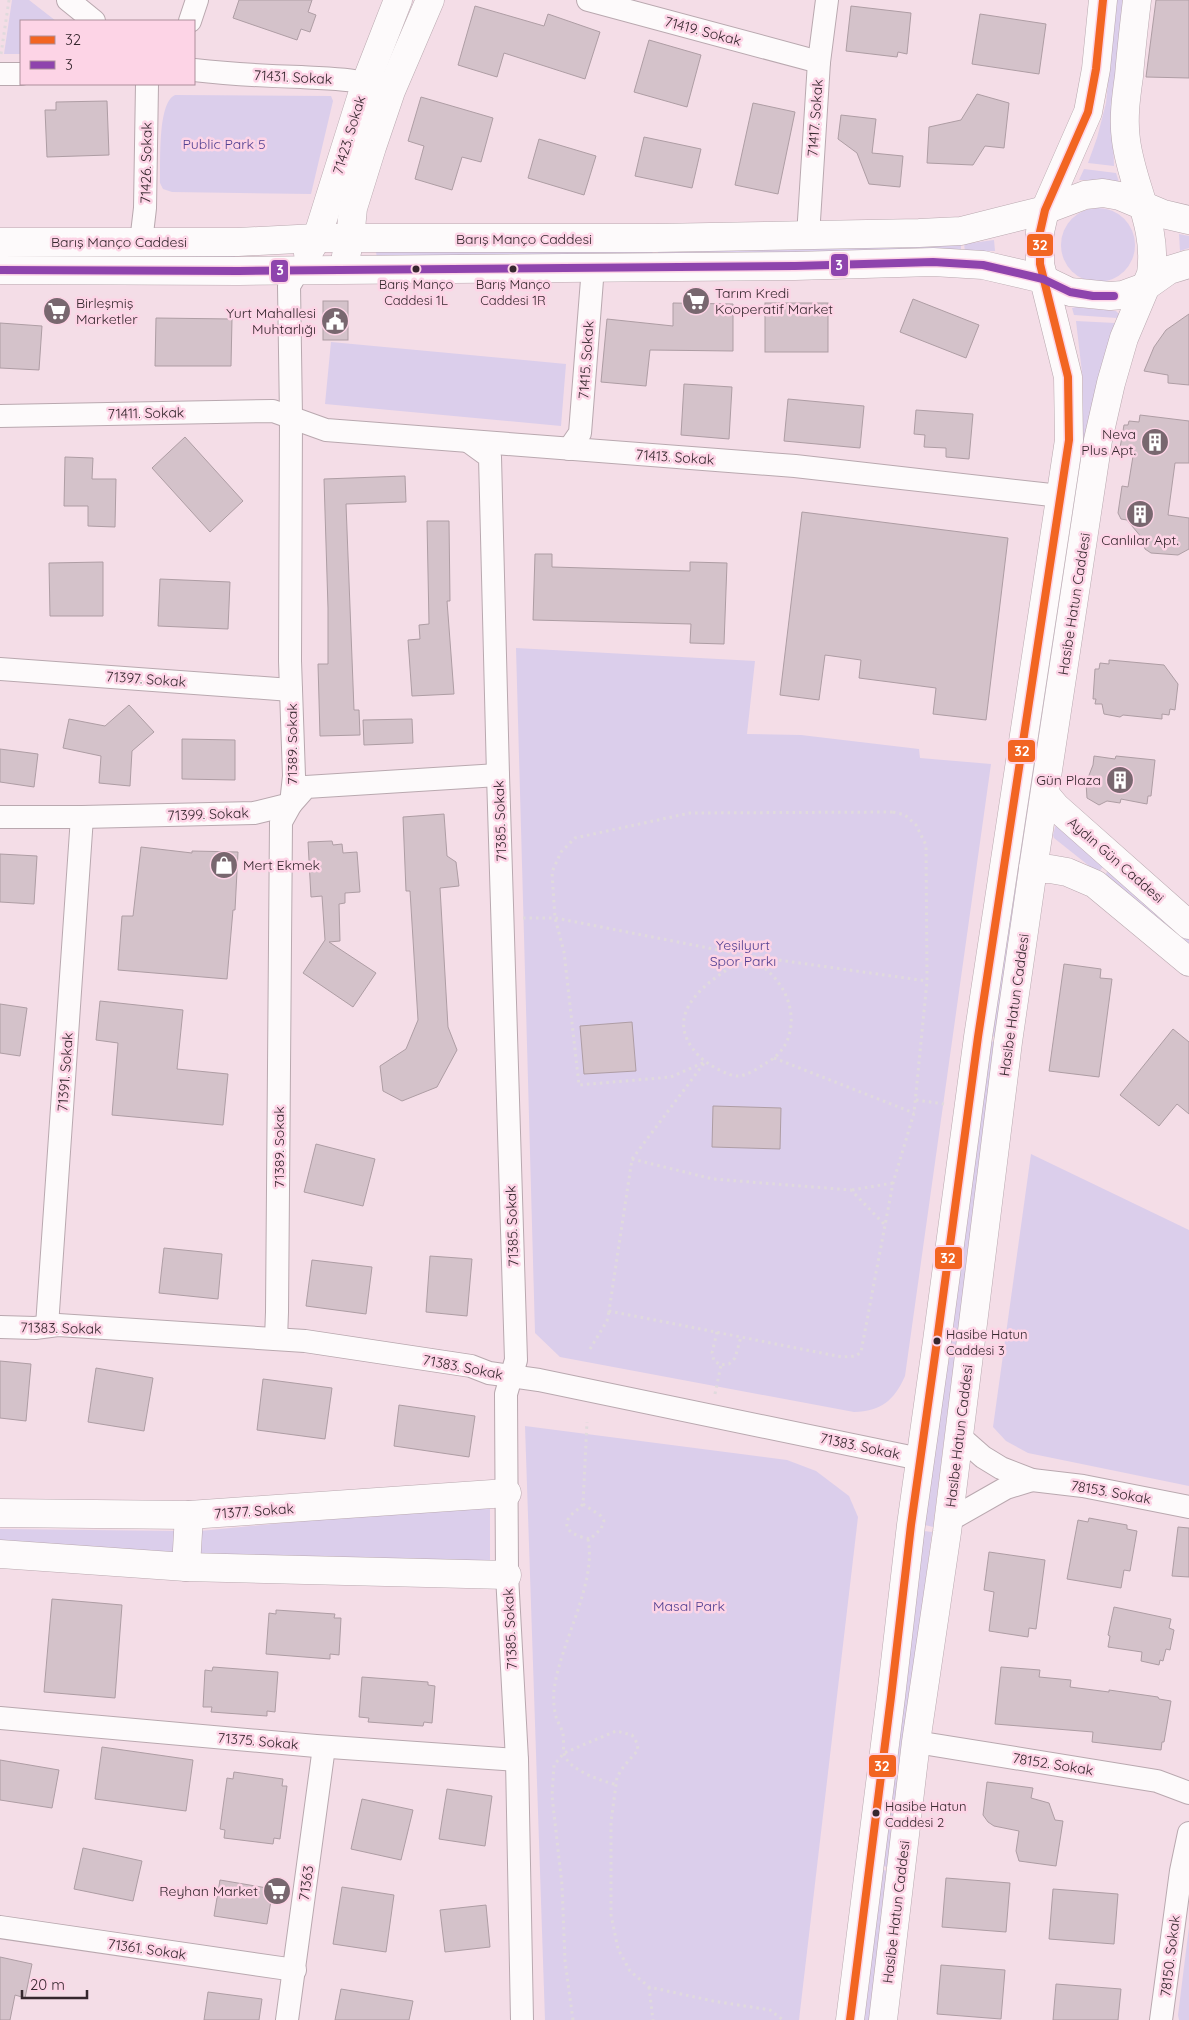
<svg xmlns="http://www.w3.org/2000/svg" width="1189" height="2020" font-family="Quicksand,sans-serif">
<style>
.green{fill:#dbceeb}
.building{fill:#d4c2ca;stroke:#ae9da4}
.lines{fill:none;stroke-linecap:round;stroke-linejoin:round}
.street-casing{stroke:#b9a8af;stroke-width:24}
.secondary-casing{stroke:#b9a8af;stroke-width:29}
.path{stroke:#e0dadd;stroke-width:3;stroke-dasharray:2.5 4;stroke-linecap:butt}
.street{stroke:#fdfafb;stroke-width:22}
.secondary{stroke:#fdfafb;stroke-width:28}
.bus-1-casing{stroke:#fdd4e6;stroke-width:11}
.bus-2-casing{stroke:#fdd4e6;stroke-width:11}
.bus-1{stroke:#f26522;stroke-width:8}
.bus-2{stroke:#8e44ad;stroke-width:8}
.bus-dot{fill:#36272e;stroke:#fdd4e6;stroke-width:2}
.labels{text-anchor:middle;stroke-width:5;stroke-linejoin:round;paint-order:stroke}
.bus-label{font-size:13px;fill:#36272e;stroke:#fdd4e6}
.street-label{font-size:14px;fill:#36272e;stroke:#fdd4e6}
.park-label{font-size:14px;fill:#524091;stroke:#fdd4e6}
.poi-label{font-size:14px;fill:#36272e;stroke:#fdd4e6;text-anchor:end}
.line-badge{stroke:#fdd4e6;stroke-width:2}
.badge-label{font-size:14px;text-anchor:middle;font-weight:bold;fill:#fff}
</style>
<rect width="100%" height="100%" fill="#f4dde7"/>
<g class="green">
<polygon points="12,0 29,0 56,21 21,21 21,54 4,54"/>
<polygon points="1116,0 1123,0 1112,104 1114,166 1088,163 1097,138 1106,103"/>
<path d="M175 95 331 96 333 101 311 194 172 192 163 189 160 183C161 164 157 103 175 95Z"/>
<polygon points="1084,169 1116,173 1119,182 1106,180 1079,180"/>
<circle cx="1098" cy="245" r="37"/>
<polygon points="1179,234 1189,236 1189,248 1180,251"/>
<polygon points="994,240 995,251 965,251 964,244"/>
<polygon points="961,245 961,250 658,255 658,250 799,249"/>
<polygon points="652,250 653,255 377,258 376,252"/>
<polygon points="235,251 235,258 0,259 0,253"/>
<polygon points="1076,307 1116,311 1119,314 1117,318 1074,315 1072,308"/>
<polygon points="1076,321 1115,323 1105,355 1046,707 1039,706 1082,417 1083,381"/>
<polygon points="331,342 566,364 561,426 325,404"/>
<path d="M516 648 755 661 747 734 801 735 919 749 920 758 991 764 905 1376C894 1401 881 1411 854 1412L560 1357 535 1333Z"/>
<polygon points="1039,711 1044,712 996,1037 990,1036"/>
<polygon points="1056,824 1106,863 1098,873 1054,838 1053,835"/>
<polygon points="1110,867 1189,940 1189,947 1104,877"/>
<polygon points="989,1041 995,1042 933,1527 925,1525"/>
<polygon points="1031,1154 1189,1230 1189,1486 1028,1453 1006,1441 993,1427"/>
<polygon points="525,1426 787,1460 816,1471 849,1496 858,1517 799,2020 545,2020"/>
<polygon points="490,1503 490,1567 199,1556 200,1531"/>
<polygon points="0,1529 178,1531 177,1556 0,1548"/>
<polygon points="924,1531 932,1532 888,1867 883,1866"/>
<polygon points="883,1870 888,1871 870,2020 864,2020"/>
<polygon points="1189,1927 1189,2020 1179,2020 1178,2015"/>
</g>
<g class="building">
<polygon points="239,0 312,0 308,12 316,15 310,32 301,29 297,40 233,18"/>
<polygon points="1156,0 1189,0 1189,78 1146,77"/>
<polygon points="475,6 544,26 548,14 600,32 585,79 504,53 497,77 458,65"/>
<polygon points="851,6 911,13 907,54 898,52 897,57 846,51"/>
<polygon points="980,14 1046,24 1039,74 972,64"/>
<polygon points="649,40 701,55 687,107 634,92"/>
<polygon points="977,94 1009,103 1004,148 985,146 973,165 927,163 929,127 961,120"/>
<polygon points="421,97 493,118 481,162 462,157 452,190 415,179 424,146 408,141"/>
<polygon points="107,101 109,155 47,157 45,110 56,110 56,102"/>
<polygon points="753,103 795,112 778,194 735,185"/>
<polygon points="841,115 876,119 872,153 903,156 900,187 869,184 857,153 838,139"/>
<polygon points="644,137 701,149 692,188 635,176"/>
<polygon points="539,139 596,156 584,195 528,178"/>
<polygon points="913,299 979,325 966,358 900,332"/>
<rect x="323" y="301" width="25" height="39"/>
<polygon points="673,303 733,304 733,351 650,350 646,386 601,382 607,319 673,326"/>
<rect x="765" y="303" width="63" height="49"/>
<polygon points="1189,314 1189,385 1168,383 1168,375 1144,371 1154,347 1166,330"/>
<polygon points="156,318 232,319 231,366 155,366"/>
<polygon points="0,323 42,326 39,370 0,368"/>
<polygon points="684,384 732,387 729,439 681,435"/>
<polygon points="788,399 864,406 860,448 784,441"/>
<polygon points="916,410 973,414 969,459 946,457 946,448 924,447 925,435 914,434"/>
<polygon points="1140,415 1189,421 1189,463 1175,463 1168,515 1189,518 1189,549 1178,555 1151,553 1145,549 1142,538 1127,520 1121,519 1118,513 1122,486 1128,487 1134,450 1120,448 1124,425 1128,425 1129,421 1139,422"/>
<polygon points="185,437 243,501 210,532 152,468"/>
<polygon points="65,457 93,458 92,479 116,479 115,527 88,526 88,506 64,506"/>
<polygon points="405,476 406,502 346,504 354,710 359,710 360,735 320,736 318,664 328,664 328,608 324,479"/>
<polygon points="802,512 1008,538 986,720 933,714 936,688 859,678 861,660 825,655 819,700 780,695"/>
<polygon points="427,521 449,521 450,601 447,601 454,694 412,696 408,640 420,639 419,625 429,624"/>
<polygon points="535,554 552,554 552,567 690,571 690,562 727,563 724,644 690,643 691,624 533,620"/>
<polygon points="103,562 103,616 50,616 49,563"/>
<polygon points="160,579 230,582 228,629 158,626"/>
<polygon points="1109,660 1164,665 1178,684 1175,710 1170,709 1169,715 1162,714 1162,719 1123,715 1120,717 1104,714 1102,704 1095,704 1096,699 1093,699 1095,669 1099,669 1100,663 1109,664"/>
<polygon points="129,705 154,732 132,751 130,786 99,783 101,756 63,748 69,719 105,726"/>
<polygon points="412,719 413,743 364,745 363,720"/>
<polygon points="182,739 235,740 235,780 182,779"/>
<polygon points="0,749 38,754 34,787 0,782"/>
<polygon points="1094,756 1115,759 1116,756 1155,760 1151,796 1148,796 1147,804 1121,799 1120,803 1107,801 1099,805 1087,798 1086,783 1093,765"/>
<polygon points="444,814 447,856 456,862 459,886 440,888 448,1027 457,1050 437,1087 402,1101 383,1091 380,1066 406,1049 418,1020 410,891 406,891 403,817"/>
<polygon points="332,841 333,845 342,844 343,853 357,852 360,892 345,893 345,903 339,904 340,941 329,942 376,973 353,1007 303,973 325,940 322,896 311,897 308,842"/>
<polygon points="141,847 192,853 192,851 238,852 235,910 233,910 227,979 118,970 122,916 133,916"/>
<polygon points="0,854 37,856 34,904 0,902"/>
<polygon points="1064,964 1101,969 1100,978 1112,979 1099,1077 1049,1071"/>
<polygon points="100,1001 183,1010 177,1069 228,1074 223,1125 112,1115 118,1043 96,1040"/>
<polygon points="0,1004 27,1008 20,1056 0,1053"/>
<polygon points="632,1022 636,1071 584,1074 580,1026"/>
<polygon points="1173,1029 1189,1042 1189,1114 1177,1104 1159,1126 1120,1095"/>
<polygon points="713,1106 781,1108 780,1149 712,1147"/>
<polygon points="316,1144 375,1159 363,1206 304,1192"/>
<polygon points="164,1248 222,1254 218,1299 159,1293"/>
<polygon points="430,1256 472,1259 467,1316 426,1312"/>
<polygon points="312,1260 372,1267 366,1314 306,1306"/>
<polygon points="0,1361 31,1364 26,1421 0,1418"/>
<polygon points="96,1368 153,1378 144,1431 88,1422"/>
<polygon points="263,1379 332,1388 325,1439 257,1430"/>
<polygon points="399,1405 475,1416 469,1457 394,1446"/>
<polygon points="1089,1518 1127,1525 1127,1529 1137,1531 1130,1571 1124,1570 1121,1588 1067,1579 1078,1520 1088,1522"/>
<polygon points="1178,1527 1189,1528 1189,1577 1172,1576"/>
<polygon points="989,1552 1045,1560 1036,1629 1029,1628 1028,1637 989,1631 994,1592 984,1590"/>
<polygon points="52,1599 122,1605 115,1698 44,1692"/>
<polygon points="1114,1607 1171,1619 1169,1628 1174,1630 1170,1650 1166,1649 1163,1661 1160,1660 1159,1665 1141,1661 1142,1652 1108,1647 1110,1636 1108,1635"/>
<polygon points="276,1610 335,1614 334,1618 341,1618 339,1655 330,1654 330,1659 266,1654 269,1613 276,1614"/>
<polygon points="213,1667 278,1672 275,1712 267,1711 267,1716 211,1712 212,1707 203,1707 205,1670 212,1671"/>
<polygon points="1001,1667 1040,1670 1039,1677 1071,1680 1070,1687 1109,1692 1109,1690 1158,1697 1159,1699 1171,1701 1164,1742 1162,1742 1161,1750 1092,1742 1093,1732 995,1724"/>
<polygon points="362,1677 428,1682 428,1685 435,1686 432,1723 424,1722 423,1726 368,1722 369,1718 359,1717"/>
<polygon points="102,1747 193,1760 186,1811 95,1799"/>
<polygon points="0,1760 59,1770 52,1808 0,1800"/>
<polygon points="234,1772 283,1779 282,1786 287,1786 280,1839 274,1838 273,1844 224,1838 225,1830 220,1829 227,1778 233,1779"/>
<polygon points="987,1782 1033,1788 1031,1798 1049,1803 1055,1820 1063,1821 1056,1866 1019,1861 1016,1851 1019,1831 994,1826 988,1822 983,1815"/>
<polygon points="447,1789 492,1796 485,1846 439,1839"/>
<polygon points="362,1799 413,1810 401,1860 351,1849"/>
<polygon points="83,1848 142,1861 133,1901 74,1889"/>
<polygon points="946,1878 1010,1883 1006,1932 942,1927"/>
<polygon points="220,1880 273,1889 267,1924 214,1916"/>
<polygon points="342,1887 394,1895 386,1952 333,1944"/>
<polygon points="1053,1889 1118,1894 1114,1944 1049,1939"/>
<polygon points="486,1905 490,1947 445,1952 440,1910"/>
<polygon points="0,1957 32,1964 25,1998 15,1995 10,2020 0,2020"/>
<polygon points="941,1965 1005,1970 1001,2019 937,2014"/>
<polygon points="1056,1984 1121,1989 1118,2020 1053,2020"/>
<polygon points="341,1989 413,2001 409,2020 335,2020"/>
<polygon points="208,1992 262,1999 259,2020 204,2020"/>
</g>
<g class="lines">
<g class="street-casing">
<g id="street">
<polyline points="68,0 94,21"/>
<polyline points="588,0 819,62"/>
<polyline points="190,21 197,0"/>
<path d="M194 70C229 74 265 76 301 77 328 79 355 78 381 88"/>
<polyline points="0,74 21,74"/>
<polyline points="808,236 819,62 827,0"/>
<polyline points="141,242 145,208 147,84"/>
<polyline points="0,416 273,411 326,430 795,466 1060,496"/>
<polyline points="468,441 490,457 498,775 516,1360 506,1394 507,1575 517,1760 522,2020"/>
<polyline points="569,449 580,433 593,267"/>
<polyline points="0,669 291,690"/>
<polyline points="0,817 82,817 254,813 291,804 306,787 498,775"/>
<polyline points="47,1326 82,817"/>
<polyline points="0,1327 35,1328 58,1325 305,1341 471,1366 489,1373 539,1380 920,1459"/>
<polyline points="276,1339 277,1312 281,822 291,804 294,776 290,661 291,417 289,286 299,269"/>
<polyline points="958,1435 983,1457 1001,1468 1032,1480 1083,1486 1189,1507"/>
<polyline points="948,1521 1006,1488 1032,1480"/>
<polyline points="0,1718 316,1746 517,1760"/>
<polyline points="916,1742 1157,1781 1189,1793"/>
<polyline points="0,1927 295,1970"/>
<polyline points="287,2020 324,1747"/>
<polyline points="1161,2020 1181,1871 1189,1833"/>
</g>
</g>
<g class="secondary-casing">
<g id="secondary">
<polyline points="0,242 238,242 317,238 655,238 919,233 961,231 1045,210 1085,195 1103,193 1120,196 1163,214 1189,220"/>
<polyline points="308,253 317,238 366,82 398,0"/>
<polyline points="346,256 350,239 353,208 372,147 391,91 430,0"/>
<polyline points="0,270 239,271 795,266 933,262 983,265 1043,279 1070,292 1110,296 1123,295 1145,287 1169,270 1189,264"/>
<polyline points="1045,794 1056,807 1189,925"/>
<polyline points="1033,869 1050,869 1067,872 1095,884 1189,962"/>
<polyline points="0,1513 189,1515 507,1493"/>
<polyline points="0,1554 186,1567 507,1575"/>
<polyline points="186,1567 189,1515"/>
<polyline points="850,2020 891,1697 911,1525 937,1341 978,1037 1069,440 1068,377 1040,264 1040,232 1045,210 1088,112 1096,69 1103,0"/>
<path d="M883 2020 916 1742 947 1532 1008 1042 1033 869 1098 440 1111 383 1124 338 1151 274C1158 224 1132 188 1126 140 1123 119 1126 97 1129 76 1131 51 1134 25 1137 0"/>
</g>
</g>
<g class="path">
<polyline points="1,54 9,0"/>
<polygon points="893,812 905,815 916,825 926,845 927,981 914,1113 893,1183 861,1352 856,1356 842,1357 609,1311 632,1159 705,1062 671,1077 579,1085 564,952 555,918 552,872 561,852 575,838 690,813"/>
<polyline points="523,918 555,918 750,956 927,981"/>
<path d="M750 956C759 964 771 972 778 982 797 1007 797 1045 768 1062 759 1067 748 1076 737 1076 728 1076 707 1064 700 1057 655 1012 713 977 750 956Z"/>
<polyline points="774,1058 914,1113"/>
<polyline points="916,1100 944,1104"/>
<polyline points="632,1159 713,1179 851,1190 885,1225"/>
<polyline points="852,1190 893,1183"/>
<polyline points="717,1332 712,1353 714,1361 721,1365 729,1364 735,1358 741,1337"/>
<polyline points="590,1349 607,1321 609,1311"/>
<polyline points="715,1394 721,1365"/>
<path d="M583 1504 601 1516 604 1521 601 1529 590 1539C579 1537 559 1531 570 1516 574 1512 579 1509 583 1504L587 1422"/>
<path d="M588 1539C597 1584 560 1643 554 1690 553 1698 554 1712 557 1720 559 1724 562 1729 563 1734 564 1740 563 1747 564 1753 567 1770 602 1781 617 1785"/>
<polyline points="649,1987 653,2020"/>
<polyline points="573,2020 565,1961 562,1885 552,1796 554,1765 564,1753 616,1731 632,1735 637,1743 638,1750 624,1766 617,1777 611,1822 611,1915 618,1949 630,1971 649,1987 713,2001 770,2010 783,2020"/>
</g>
<use href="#street" class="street"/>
<use href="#secondary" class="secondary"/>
<g class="bus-1-casing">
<polyline id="bus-1" points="850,2020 891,1697 911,1525 937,1341 978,1037 1069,440 1068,377 1040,264 1040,232 1045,210 1088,112 1096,69 1103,0"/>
</g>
<g class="bus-2-casing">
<polyline id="bus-2" points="0,270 239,271 795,266 933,262 983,265 1043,279 1070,292 1093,296 1114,296"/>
</g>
<use href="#bus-1" class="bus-1"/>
<use href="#bus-2" class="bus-2"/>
</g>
<defs>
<g id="supermarket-disc" transform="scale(1.4375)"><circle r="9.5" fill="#78676f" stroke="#fdd4e6"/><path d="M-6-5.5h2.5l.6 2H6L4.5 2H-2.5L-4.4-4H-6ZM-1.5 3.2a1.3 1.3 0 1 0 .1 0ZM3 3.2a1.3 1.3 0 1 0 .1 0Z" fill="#fff"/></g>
<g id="civic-disc" transform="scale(1.4375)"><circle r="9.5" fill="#78676f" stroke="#fdd4e6"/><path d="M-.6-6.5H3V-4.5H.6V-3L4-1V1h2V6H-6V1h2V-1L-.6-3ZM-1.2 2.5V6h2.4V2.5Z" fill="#fff"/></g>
<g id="building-disc" transform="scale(1.4375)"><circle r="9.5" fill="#78676f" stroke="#fdd4e6"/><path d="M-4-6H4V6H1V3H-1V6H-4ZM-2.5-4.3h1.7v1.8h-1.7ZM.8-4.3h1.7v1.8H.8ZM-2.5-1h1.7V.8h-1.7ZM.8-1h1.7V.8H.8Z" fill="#fff"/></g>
<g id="shop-disc" transform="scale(1.4375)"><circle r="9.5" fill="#78676f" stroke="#fdd4e6"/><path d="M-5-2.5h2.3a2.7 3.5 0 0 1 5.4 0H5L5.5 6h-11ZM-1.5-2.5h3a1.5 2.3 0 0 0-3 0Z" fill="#fff"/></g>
</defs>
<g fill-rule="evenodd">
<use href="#supermarket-disc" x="696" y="301"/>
<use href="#supermarket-disc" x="57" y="311"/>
<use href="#civic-disc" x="335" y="321"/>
<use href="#building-disc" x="1155" y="442"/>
<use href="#building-disc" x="1140" y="514"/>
<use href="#building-disc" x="1120" y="780"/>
<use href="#shop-disc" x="224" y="865"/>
<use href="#supermarket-disc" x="277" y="1891"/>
</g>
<g class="bus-dot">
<circle cx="416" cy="269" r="4.5"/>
<circle cx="513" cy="269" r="4.5"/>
<circle cx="937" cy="1341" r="4.5"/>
<circle cx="876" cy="1813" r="4.5"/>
</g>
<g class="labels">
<g class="bus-label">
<text x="416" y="289">Barış Manço<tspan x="416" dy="16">Caddesi 1L</tspan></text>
<text x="513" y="289">Barış Manço<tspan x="513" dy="16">Caddesi 1R</tspan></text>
<text x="946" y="1339" text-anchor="start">Hasibe Hatun<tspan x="946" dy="16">Caddesi 3</tspan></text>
<text x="885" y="1811" text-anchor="start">Hasibe Hatun<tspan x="885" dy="16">Caddesi 2</tspan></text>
</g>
<g class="street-label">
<text transform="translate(703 31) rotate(15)" y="5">71419. Sokak</text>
<text transform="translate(293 77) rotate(3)" y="5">71431. Sokak</text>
<text transform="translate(815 118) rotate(-86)" y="5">71417. Sokak</text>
<text transform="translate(349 135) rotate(-73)" y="5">71423. Sokak</text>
<text transform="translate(146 163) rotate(-89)" y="5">71426. Sokak</text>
<text x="524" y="244">Barış Manço Caddesi</text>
<text x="119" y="247">Barış Manço Caddesi</text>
<text transform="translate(586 360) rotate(-86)" y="5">71415. Sokak</text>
<text transform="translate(146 413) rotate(-1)" y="5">71411. Sokak</text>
<text transform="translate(675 457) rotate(4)" y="5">71413. Sokak</text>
<text transform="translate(1074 604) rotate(-81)" y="5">Hasibe Hatun Caddesi</text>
<text transform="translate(146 679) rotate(4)" y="5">71397. Sokak</text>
<text transform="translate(292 744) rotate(-90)" y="5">71389. Sokak</text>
<text transform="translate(208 814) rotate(-2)" y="5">71399. Sokak</text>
<text transform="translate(500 821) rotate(-92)" y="5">71385. Sokak</text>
<text transform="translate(1116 860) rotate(41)" y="5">Aydın Gün Caddesi</text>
<text transform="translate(1014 1005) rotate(-82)" y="5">Hasibe Hatun Caddesi</text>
<text transform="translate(65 1072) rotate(-86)" y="5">71391. Sokak</text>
<text transform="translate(279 1147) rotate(-90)" y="5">71389. Sokak</text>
<text transform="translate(512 1226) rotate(-92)" y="5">71385. Sokak</text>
<text transform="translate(61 1328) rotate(1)" y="5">71383. Sokak</text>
<text transform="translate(463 1367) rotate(11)" y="5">71383. Sokak</text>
<text transform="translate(959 1436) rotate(-83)" y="5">Hasibe Hatun Caddesi</text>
<text transform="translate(860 1446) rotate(12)" y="5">71383. Sokak</text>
<text transform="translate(1111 1492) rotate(10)" y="5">78153. Sokak</text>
<text transform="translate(254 1511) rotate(-4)" y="5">71377. Sokak</text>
<text transform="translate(510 1629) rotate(-93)" y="5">71385. Sokak</text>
<text transform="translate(258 1741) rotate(5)" y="5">71375. Sokak</text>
<text transform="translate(1053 1764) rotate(9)" y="5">78152. Sokak</text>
<text transform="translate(306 1883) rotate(-82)" y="5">71363</text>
<text transform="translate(896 1912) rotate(-83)" y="5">Hasibe Hatun Caddesi</text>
<text transform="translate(147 1949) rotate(8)" y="5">71361. Sokak</text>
<text transform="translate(1170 1956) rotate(-83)" y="5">78150. Sokak</text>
</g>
<g class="park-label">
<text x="224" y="149">Public Park 5</text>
<text x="743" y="950">Yeşilyurt<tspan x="743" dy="16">Spor Parkı</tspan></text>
<text x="689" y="1611">Masal Park</text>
</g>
<g class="poi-label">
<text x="715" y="298" text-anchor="start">Tarım Kredi<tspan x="715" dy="16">Kooperatif Market</tspan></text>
<text x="76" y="308" text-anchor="start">Birleşmiş<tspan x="76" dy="16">Marketler</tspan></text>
<text x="316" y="318">Yurt Mahallesi<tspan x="316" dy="16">Muhtarlığı</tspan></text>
<text x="1136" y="439">Neva<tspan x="1136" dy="16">Plus Apt.</tspan></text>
<text x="1140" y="545" text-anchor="middle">Canlılar Apt.</text>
<text x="1101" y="785">Gün Plaza</text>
<text x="243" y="870" text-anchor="start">Mert Ekmek</text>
<text x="258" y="1896">Reyhan Market</text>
</g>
</g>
<g class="line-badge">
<rect x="1026" y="233" width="28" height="24" rx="5" fill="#f26522"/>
<rect x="830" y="253" width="19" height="24" rx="5" fill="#8e44ad"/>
<rect x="270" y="259" width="19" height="24" rx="5" fill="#8e44ad"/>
<rect x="1007" y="739" width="29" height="24" rx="5" fill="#f26522"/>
<rect x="934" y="1246" width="29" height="24" rx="5" fill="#f26522"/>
<rect x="868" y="1754" width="29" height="24" rx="5" fill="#f26522"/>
</g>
<g class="badge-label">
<text x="1040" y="250">32</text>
<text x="839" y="270">3</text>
<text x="280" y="275">3</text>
<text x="1022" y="756">32</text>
<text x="948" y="1263">32</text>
<text x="882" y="1771">32</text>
</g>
<rect x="20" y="20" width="175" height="65" fill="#fdd4e6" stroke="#ad8f9c"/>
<rect x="30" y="36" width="25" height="8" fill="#f26522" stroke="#ad8f9c"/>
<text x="65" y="45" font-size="15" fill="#36272e">32</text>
<rect x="30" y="61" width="25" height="8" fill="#8e44ad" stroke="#ad8f9c"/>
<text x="65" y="70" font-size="15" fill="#36272e">3</text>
<path d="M22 1990v8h65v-8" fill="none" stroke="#36272e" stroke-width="2.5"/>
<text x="30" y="1990" font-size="15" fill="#36272e" stroke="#fdd4e6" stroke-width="4" paint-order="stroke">20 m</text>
</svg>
